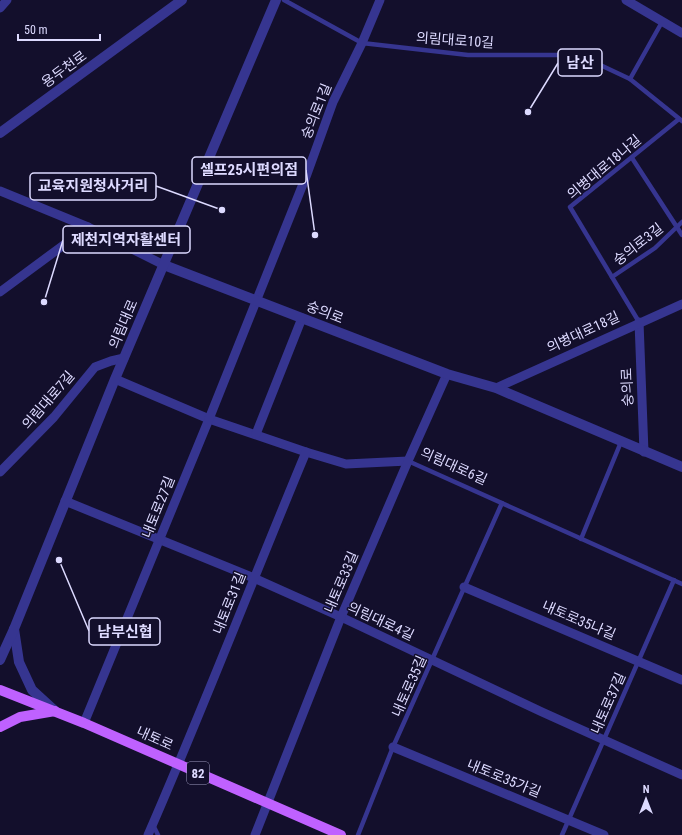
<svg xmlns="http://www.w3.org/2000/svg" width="682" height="835" font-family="'Roboto Condensed','Noto Sans KR',sans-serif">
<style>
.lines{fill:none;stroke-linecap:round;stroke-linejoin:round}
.service{stroke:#363590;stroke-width:4.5}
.minor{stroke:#363590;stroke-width:9}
.tertiary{stroke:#363590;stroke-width:10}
.primary{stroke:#bf61ff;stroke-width:10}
.labels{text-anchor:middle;stroke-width:3;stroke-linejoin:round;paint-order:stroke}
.shield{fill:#130f2c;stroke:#a09dc0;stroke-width:1}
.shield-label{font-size:13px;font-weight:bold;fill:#dddaff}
.street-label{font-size:14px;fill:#dddaff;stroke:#130f2c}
.leader{fill:none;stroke:#dddaff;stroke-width:1.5}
.callout-dot{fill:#dddaff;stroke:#130f2c;stroke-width:1.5}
.callout{fill:#130f2c;stroke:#dddaff;stroke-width:1.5}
.callout-label{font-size:15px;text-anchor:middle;font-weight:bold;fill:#dddaff}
</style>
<rect width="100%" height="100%" fill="#130f2c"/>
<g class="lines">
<g class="service">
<polyline points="284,0 362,43 468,55 579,55 630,79 682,121"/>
<polyline points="630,79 662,22"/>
<polyline points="632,158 682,235"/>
<polyline points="612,277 655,248 682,222"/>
<polyline points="639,322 570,207 679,119"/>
<polyline points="408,461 682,584"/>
<polyline points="581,539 621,442"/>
<polyline points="153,825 158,835"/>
<polyline points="358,835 393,747 502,503"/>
<polyline points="562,835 674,580"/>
</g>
<g class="minor">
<polyline points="626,0 682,33"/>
<polyline points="0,8 7,0"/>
<polyline points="0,191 88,227 164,265"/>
<polyline points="0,292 88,227"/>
<polyline points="639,322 644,452"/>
<polyline points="115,379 209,419 306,452 346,464 408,461"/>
<polyline points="496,388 682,304"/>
<polyline points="256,434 302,318"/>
<polyline points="0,472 54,417 95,367 111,361 124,358"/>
<polyline points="65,501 254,578 341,617 542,712 682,775"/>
<polyline points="464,587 682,680"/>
<polyline points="84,723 209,419 307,174 333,102 362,43 380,0"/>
<polyline points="393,747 604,835"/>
<path d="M148 835C203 709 253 579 306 452"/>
<polyline points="255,835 341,617 408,461 447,374"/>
</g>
<g class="tertiary">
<polyline points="0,133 182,0"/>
<polyline points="164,265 447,374 496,388 682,467"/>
<polyline points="14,629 19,662 32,690 55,711"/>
<polyline points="0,660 14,629 115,379 276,0"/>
</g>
<g class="primary">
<polyline points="0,690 84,723 341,835"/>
<polyline points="0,727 20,717 55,711"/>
</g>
</g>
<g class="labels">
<rect class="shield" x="187" y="762" width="22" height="22" rx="3"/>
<g class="shield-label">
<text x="198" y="778">82</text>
</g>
<g class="street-label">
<text transform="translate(455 40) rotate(4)" y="5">의림대로10길</text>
<text transform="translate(64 69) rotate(-36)" y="5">용두천로</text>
<text transform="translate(316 111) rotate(-68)" y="5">숭의로1길</text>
<text transform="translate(604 167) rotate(-40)" y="5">의병대로18나길</text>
<text transform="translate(638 244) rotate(-38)" y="5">숭의로3길</text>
<text transform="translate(325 312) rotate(21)" y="5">숭의로</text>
<text transform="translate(123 324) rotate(-67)" y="5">의림대로</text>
<text transform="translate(583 332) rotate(-25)" y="5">의병대로18길</text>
<text transform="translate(627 387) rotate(-92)" y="5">숭의로</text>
<text transform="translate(48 400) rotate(-49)" y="5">의림대로7길</text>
<text transform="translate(454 466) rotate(24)" y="5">의림대로6길</text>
<text transform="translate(158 507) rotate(-68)" y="5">내토로27길</text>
<text transform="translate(341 582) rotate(-67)" y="5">내토로33길</text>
<text transform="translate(229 603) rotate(-68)" y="5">내토로31길</text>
<text transform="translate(579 620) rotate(23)" y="5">내토로35나길</text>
<text transform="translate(381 621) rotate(25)" y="5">의림대로4길</text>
<text transform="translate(409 686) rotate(-66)" y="5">내토로35길</text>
<text transform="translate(608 703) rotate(-66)" y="5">내토로37길</text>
<text transform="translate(155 738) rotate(24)" y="5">내토로</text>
<text transform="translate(504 778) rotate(22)" y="5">내토로35가길</text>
</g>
</g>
<path class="leader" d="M528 112L558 63M315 235L306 170M222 210L156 186M44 302L63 240M59 560L89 631"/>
<g class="callout-dot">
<circle cx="528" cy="112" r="4"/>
<circle cx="315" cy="235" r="4"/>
<circle cx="222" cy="210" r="4"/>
<circle cx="44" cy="302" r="4"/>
<circle cx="59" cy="560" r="4"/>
</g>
<g class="callout">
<rect x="558" y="49" width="44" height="27" rx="4"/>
<rect x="192" y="157" width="114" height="27" rx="4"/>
<rect x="30" y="173" width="126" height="27" rx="4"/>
<rect x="63" y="226" width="127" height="27" rx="4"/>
<rect x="89" y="618" width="71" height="27" rx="4"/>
</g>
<g class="callout-label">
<text x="580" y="68">남산</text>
<text x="249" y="175">셀프25시편의점</text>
<text x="93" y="191">교육지원청사거리</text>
<text x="126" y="245">제천지역자활센터</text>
<text x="125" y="637">남부신협</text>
</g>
<g transform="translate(646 799)" stroke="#130f2c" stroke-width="3" paint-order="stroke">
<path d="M0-3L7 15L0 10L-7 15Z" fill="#dddaff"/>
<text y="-6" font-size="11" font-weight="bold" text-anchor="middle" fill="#dddaff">N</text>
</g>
<path d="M18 34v6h82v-6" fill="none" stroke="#dddaff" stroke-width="2"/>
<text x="24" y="34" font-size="12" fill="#dddaff" stroke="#130f2c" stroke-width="3" paint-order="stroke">50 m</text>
</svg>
